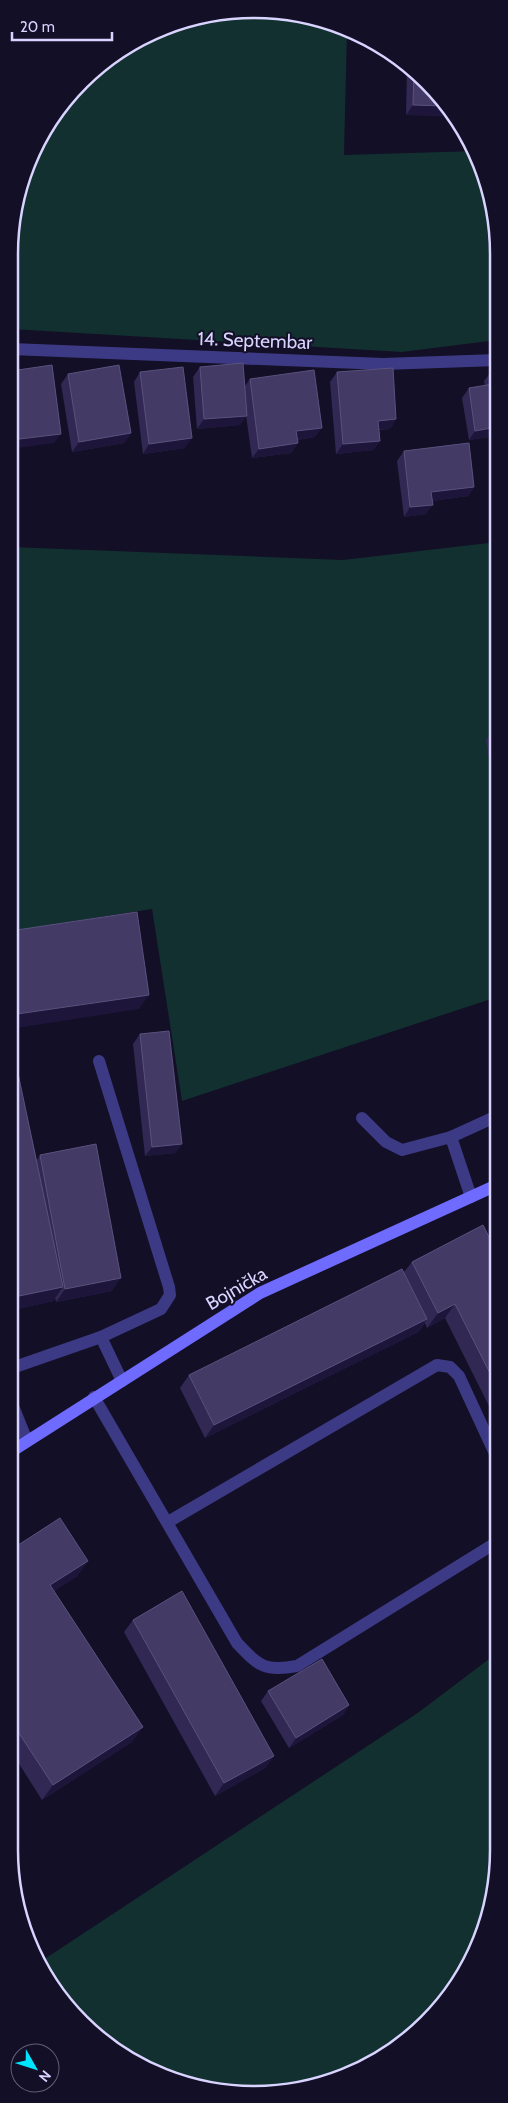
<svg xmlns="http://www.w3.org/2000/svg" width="508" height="2103" font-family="Cabin,sans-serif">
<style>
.green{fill:#12302f}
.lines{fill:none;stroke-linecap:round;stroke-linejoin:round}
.service{stroke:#3d3a85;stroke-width:12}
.minor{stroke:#3d3a85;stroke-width:12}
.secondary{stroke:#6f6bff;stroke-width:12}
.wall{fill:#312854}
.shaded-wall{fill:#1d163a}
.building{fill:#433a66;stroke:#5a527e}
.labels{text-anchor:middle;stroke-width:4;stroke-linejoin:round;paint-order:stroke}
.street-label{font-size:19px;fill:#d9d4ff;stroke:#130f26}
.rim{fill:none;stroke:#d9d4ff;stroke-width:2.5}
</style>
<rect width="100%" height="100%" fill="#130f26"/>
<g class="green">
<polygon points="286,11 347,29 344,155 476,151 497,222 497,340 402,352 11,329 11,222 42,131 105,59 191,17"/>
<polygon points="497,542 497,997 182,1101 152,909 10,931 10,547 343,560"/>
<polygon points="497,1653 497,1881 467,1971 404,2043 333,2081 238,2094 145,2069 70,2011 40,1962 419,1712"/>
</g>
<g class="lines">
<g class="service">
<polyline points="99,1061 169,1287 170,1295 161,1309 101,1337 122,1381"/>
<polyline points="362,1118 386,1142 402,1150 451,1137"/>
<polyline points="471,1197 451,1137 497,1116"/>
<polyline points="9,1369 101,1337"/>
<polyline points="9,1396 27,1441"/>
<path d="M94 1397 237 1643C259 1666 264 1672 297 1666L497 1542"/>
<polyline points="168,1522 437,1365 450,1367 459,1376 497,1458"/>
</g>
<polyline class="minor" points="11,349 383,364 497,360"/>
<polyline class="secondary" points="9,1453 260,1293 497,1185"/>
</g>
<g class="wall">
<polygon points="407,66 428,81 453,116 406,115"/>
<polygon points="200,367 244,387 250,379 315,437 297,440 298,443 291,453 252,458 246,416 240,425 197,429 193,377"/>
<polygon points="497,371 497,436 469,440 462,398 469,388 485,386 484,381 491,372"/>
<polygon points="140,372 185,448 143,454 134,382"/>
<polygon points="337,372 396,419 390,429 379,430 380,441 373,450 336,454 330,382"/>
<polygon points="68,374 131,433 124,443 72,452 61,384"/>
<polygon points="404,451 474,487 468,496 432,501 426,514 404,517 397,461"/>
<polygon points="497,729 497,797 495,798 486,740 493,730"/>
<polygon points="140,1034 182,1144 175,1153 145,1156 133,1044"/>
<polygon points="10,1040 37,1160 40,1155 112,1291 56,1302 55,1298 53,1301 9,1311"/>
<polygon points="497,1253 497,1422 445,1318 427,1328 425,1323 418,1332 205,1438 180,1388 189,1375 404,1272 412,1262"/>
<polygon points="9,1551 88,1561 77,1576 54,1591 132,1742 42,1800 9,1748"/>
<polygon points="133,1620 274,1756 265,1768 215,1796 124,1632"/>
<polygon points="268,1691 349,1705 343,1715 289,1748 261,1701"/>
</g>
<g class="shaded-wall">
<polygon points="413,105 445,106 453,116 406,115"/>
<polygon points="247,416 240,425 197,429 204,419"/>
<polygon points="396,419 390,429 371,430 378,421"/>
<polygon points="497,427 497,436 469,440 475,431"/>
<polygon points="322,428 315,437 289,441 296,431"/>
<polygon points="131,433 124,443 72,452 79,442"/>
<polygon points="61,434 54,443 11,449 11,440"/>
<polygon points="192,438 185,448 143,454 149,444"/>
<polygon points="380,441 373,450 336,454 343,444"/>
<polygon points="298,443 291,453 252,458 259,449"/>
<polygon points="474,487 468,496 424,502 431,492"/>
<polygon points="433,505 426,514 404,517 410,507"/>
<polygon points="149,995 139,1009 10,1029 10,1015"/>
<polygon points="182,1144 175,1153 145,1156 152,1147"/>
<polygon points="121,1278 112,1291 56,1302 65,1289"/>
<polygon points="63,1287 53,1301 9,1311 9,1298"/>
<polygon points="455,1304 445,1318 427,1328 438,1313"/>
<polygon points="427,1319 418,1332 205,1438 214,1425"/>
<polygon points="88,1561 77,1576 40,1600 50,1585"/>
<polygon points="349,1705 343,1715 289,1748 296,1738"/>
<polygon points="143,1727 132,1742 42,1800 53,1785"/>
<polygon points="274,1756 265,1768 215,1796 224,1783"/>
</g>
<g class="building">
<polygon points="414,71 428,81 445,106 413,105"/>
<polygon points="243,363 247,416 204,419 200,367"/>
<polygon points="52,365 61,434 11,440 11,371"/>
<polygon points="119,365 131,433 79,442 68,374"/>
<polygon points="183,367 192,438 149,444 140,372"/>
<polygon points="393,368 396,419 378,421 380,441 343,444 337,372"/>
<polygon points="314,370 322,428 296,431 298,443 259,449 250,379"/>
<polygon points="497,371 497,427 475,431 469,388 493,384 491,372"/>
<polygon points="469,443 474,487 431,492 433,505 410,507 404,451"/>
<polygon points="497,729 497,758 493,730"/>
<polygon points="137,912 149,995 10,1015 10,931"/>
<polygon points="169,1031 182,1144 152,1147 140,1034"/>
<polygon points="10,1040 11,1040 63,1287 9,1298"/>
<polygon points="96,1144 121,1278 65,1289 40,1155"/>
<polygon points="483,1225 497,1253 497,1387 455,1304 438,1313 412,1262"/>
<polygon points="402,1269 427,1319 214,1425 189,1375"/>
<polygon points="60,1518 88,1561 50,1585 143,1727 53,1785 9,1718 9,1551"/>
<polygon points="182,1591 274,1756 224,1783 133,1620"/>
<polygon points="322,1659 349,1705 296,1738 268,1691"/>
</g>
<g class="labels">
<g class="street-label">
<text transform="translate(255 340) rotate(2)" y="7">14. Septembar</text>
<text transform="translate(236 1288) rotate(-30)" y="7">Bojnička</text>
</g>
</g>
<path d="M0 0H508V2103H0ZM254 18H254A236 236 0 0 1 490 254V1850A236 236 0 0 1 254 2086H254A236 236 0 0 1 18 1850V254A236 236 0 0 1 254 18Z" fill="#130f26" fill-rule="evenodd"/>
<path class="rim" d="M254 18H254A236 236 0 0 1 490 254V1850A236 236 0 0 1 254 2086H254A236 236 0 0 1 18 1850V254A236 236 0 0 1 254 18Z"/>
<g transform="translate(35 2068) rotate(129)"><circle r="24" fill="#130f26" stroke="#625e7d"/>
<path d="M0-4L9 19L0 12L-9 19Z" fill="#00e5ff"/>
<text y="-8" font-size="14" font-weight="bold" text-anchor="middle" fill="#d9d4ff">N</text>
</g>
<path d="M12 32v8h100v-8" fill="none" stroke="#d9d4ff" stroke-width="2.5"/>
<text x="20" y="32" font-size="15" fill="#d9d4ff" stroke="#130f26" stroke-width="4" paint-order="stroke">20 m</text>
</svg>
